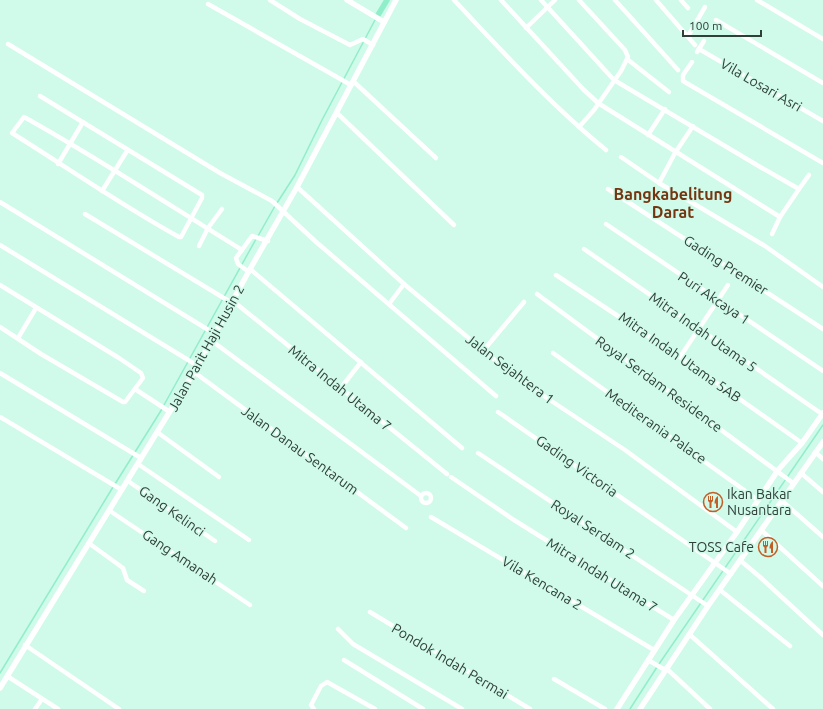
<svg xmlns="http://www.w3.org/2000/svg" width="823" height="709" font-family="Ubuntu,sans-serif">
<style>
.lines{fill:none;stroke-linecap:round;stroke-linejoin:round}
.stream{stroke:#90eecb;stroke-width:1.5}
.canal{stroke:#90eecb;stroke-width:5.5}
.minor{stroke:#fff;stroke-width:4.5}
.tertiary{stroke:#fff;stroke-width:5.5}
.labels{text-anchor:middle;stroke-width:3;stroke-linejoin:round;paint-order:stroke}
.street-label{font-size:14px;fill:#2f4039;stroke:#d0fae9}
.poi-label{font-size:14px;fill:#2f4039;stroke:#d0fae9;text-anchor:start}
.quarter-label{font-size:16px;font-weight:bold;fill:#743611;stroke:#d0fae9}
</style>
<rect width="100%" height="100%" fill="#d0fae9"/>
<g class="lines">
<g class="stream">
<polyline points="277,203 295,175 322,120 375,20"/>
<polyline points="258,236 275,206"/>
<polyline points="164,405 256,239"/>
<polyline points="115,484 162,409"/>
<polyline points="659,664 823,425"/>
<polyline points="0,673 113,487"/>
<polyline points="630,709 657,667"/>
</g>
<polyline class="canal" points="378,15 387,0"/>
<g class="minor">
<polyline points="270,0 300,19 350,45 363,39 373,45"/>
<path d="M454 0C503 52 551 105 606 150"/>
<polyline points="501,0 583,89 598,103 780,217 799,189 762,168 614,80 541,0"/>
<polyline points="579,0 625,50 628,57 621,71 594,110 579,127"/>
<polyline points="615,0 678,70"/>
<polyline points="656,0 695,45"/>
<polyline points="681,0 688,8"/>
<polyline points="757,0 823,39"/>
<polyline points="208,4 351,85"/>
<polyline points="716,20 823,83"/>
<polyline points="526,28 555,0"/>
<polyline points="688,36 705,7"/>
<polyline points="8,44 220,173 272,201 315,241 496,396"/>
<polyline points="699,49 823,121"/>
<polyline points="697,52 704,41"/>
<polyline points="627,59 669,92"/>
<polyline points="692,62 683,75 683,81 823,163"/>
<polyline points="353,81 436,158"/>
<path d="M40 96 202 195V198L181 237H179C121 205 68 168 12 133L24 117C98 158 169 205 242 250"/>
<polyline points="337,113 454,225"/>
<polyline points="648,135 665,109"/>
<polyline points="621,157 659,183 765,246 823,287"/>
<polyline points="58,164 83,122"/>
<polyline points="659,183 675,153 693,126"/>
<polyline points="297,187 404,284 514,376 625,450 737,532"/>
<polyline points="608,189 823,329"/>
<polyline points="799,189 809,175"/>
<polyline points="102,191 127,151"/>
<polyline points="0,202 215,334"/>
<polyline points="85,214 232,303"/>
<polyline points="606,224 823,371"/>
<polyline points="772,234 780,217"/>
<polyline points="0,245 198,366"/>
<polyline points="199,246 208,228 222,209"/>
<polyline points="584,249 822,414"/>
<polyline points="250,269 462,448"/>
<polyline points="249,272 238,264 236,258 252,236 268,241"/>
<polyline points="556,275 680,357 802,443"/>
<polyline points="0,285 119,358 141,373 143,378 125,402 123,402 41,354 0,327"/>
<polyline points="537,294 793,483"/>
<polyline points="233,301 447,474"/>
<polyline points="389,304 404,284"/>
<polyline points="18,338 36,308"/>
<polyline points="212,341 421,496"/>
<polyline points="483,351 524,302"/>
<polyline points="553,353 758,500"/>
<polyline points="680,357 728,285"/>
<polyline points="194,372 406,528"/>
<polyline points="0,373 141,458"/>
<polyline points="135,389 170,412"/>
<polyline points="340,389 361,362"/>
<polyline points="498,412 731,574"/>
<polyline points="0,417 122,490"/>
<polyline points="157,432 219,477"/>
<polyline points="815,452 823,459"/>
<polyline points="478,453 708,606"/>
<polyline points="138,464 249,540"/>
<polyline points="801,473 823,492"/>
<polyline points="451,477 514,520 674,620"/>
<polyline points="128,481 215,541"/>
<circle cx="426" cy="498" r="5"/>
<polyline points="781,500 823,537"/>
<polyline points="110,511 250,605"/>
<polyline points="431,517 654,650"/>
<polyline points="761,530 823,586"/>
<polyline points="90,544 123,568 127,580 144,591"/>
<polyline points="741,561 760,577 823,635"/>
<polyline points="720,590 790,646"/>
<polyline points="370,612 530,709"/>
<polyline points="338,629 353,644 462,709"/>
<polyline points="689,634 773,709"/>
<polyline points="25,645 119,709"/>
<polyline points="344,660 423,709"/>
<polyline points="648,660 665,670"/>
<polyline points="666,668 710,709"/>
<polyline points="7,676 58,709"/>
<polyline points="554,679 605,709"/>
<polyline points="35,709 42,699"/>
<polyline points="314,709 311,705 321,686 327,682 375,709"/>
</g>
<g class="tertiary">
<polyline points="347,0 384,22"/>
<polyline points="0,688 194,372 250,269 297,187 396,0"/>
<polyline points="617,709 674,620 737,532 778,470 802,443 823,413"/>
<polyline points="640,709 708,606 823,442"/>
</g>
</g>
<defs>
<g id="restaurant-ring" transform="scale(1)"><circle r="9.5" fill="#d0fae9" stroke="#c25f26" stroke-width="1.5"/><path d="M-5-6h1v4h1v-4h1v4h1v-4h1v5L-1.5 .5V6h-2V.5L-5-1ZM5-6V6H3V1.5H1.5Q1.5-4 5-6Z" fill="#c25f26"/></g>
</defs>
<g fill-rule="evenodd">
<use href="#restaurant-ring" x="713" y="502"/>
<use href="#restaurant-ring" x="768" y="547"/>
</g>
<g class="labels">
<g class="street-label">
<text transform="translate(761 85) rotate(30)" y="5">Vila Losari Asri</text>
<text transform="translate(726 265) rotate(33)" y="5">Gading Premier</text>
<text transform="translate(714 298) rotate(34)" y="5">Puri Akcaya 1</text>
<text transform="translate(703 332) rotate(35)" y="5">Mitra Indah Utama 5</text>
<text transform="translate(206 348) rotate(-61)" y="5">Jalan Parit Haji Husin 2</text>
<text transform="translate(680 357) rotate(35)" y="5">Mitra Indah Utama 5AB</text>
<text transform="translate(510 369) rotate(37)" y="5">Jalan Sejahtera 1</text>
<text transform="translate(659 384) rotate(36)" y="5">Royal Serdam Residence</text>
<text transform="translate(340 388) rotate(39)" y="5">Mitra Indah Utama 7</text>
<text transform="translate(656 426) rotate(35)" y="5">Mediterania Palace</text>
<text transform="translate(300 450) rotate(36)" y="5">Jalan Danau Sentarum</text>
<text transform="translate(577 466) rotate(35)" y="5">Gading Victoria</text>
<text transform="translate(172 511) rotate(35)" y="5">Gang Kelinci</text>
<text transform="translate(593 529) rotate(33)" y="5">Royal Serdam 2</text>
<text transform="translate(180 557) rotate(34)" y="5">Gang Amanah</text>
<text transform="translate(602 575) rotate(32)" y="5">Mitra Indah Utama 7</text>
<text transform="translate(542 583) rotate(31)" y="5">Vila Kencana 2</text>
<text transform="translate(450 661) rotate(31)" y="5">Pondok Indah Permai</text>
</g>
<g class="poi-label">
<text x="727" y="499">Ikan Bakar<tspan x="727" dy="16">Nusantara</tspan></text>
<text x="754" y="552" text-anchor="end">TOSS Cafe</text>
</g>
<g class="quarter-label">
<text x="673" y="200">Bangkabelitung<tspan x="673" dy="18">Darat</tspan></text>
</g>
</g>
<path d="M683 30v6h78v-6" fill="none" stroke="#2f4039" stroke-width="2"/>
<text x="689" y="30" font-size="12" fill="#2f4039" stroke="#d0fae9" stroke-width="3" paint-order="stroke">100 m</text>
</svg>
